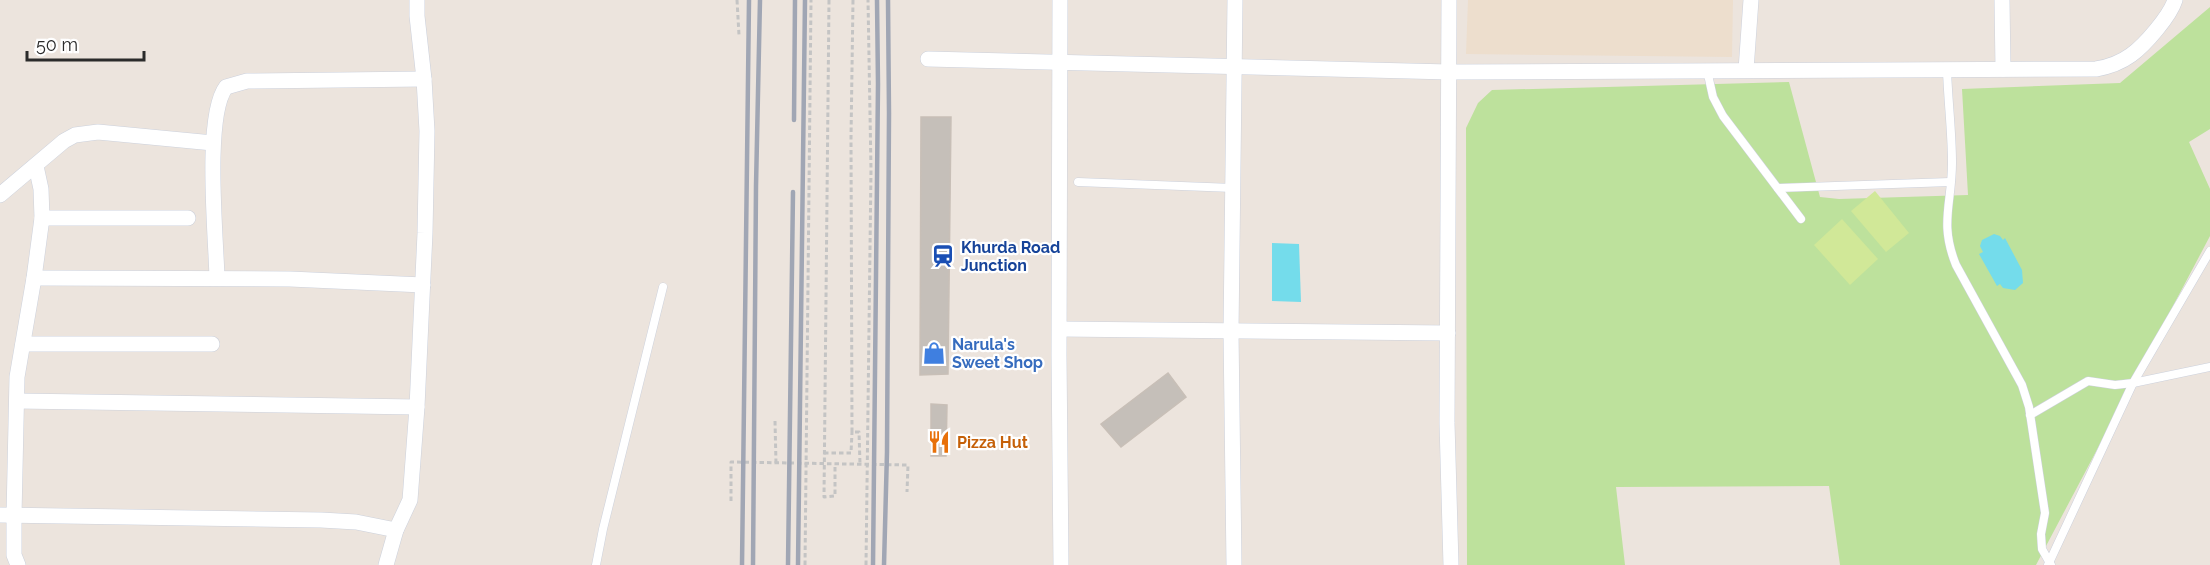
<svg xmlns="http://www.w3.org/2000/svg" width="2210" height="565" font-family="Raleway,sans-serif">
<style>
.education{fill:#eddecd}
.green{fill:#bde19c}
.pitch{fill:#d1e898}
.water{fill:#74dceb}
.building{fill:#c5bfb9;stroke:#c8bfb7;stroke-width:1.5}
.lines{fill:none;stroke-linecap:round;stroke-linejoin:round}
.service-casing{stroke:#ccd1dc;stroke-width:9}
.minor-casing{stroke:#ccd1dc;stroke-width:16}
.path{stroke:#c4c4c4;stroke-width:3;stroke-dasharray:4.5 3;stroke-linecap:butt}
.service{stroke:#fff;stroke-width:8}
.minor{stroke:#fff;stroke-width:15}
.rail{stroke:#a0a6b4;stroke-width:4.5}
.labels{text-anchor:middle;stroke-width:4.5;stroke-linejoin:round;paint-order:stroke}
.transit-label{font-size:16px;font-weight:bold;fill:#164399;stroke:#fff;text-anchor:start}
.shop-label{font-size:16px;font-weight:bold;fill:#366cbe;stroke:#fff;text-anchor:start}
.food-label{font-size:16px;font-weight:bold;fill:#c56008;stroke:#fff;text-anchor:start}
</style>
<rect width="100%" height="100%" fill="#ece4dd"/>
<polygon class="education" points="1468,0 1733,0 1732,57 1466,54"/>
<polygon class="green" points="2210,7 2210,129 2189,142 2210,189 2210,236 2036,565 1840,565 1829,486 1616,487 1625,565 1467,565 1466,128 1478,103 1492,90 1789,82 1820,197 1839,199 1968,195 1962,89 2120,83"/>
<g class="pitch">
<polygon points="1875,191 1909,233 1886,252 1851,211"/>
<polygon points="1842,219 1878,259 1850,285 1814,245"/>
</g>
<g class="water">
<polygon points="1994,234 2000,236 2003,240 2005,238 2022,270 2023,283 2015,290 2003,288 2000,284 1997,286 1979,254 1983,252 1980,246 1982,240"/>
<polygon points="1272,243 1299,244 1301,302 1272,301"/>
</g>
<g class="building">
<polygon points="921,117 951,117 948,374 920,375"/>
<polygon points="1168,373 1186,397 1121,447 1101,424"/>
<polygon points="931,404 947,405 946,456 931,456"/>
</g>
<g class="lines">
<g class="service-casing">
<g id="service">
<polyline points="1707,70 1713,97 1723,116 1801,219"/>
<path d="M1947 70C1948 101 1952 132 1952 163 1952 204 1939 223 1956 265L2022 385 2029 407 2045 513 2041 534 2042 549 2051 565"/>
<polyline points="1078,182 1233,188"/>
<polyline points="1778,188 1950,182"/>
<polyline points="2030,415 2088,381 2115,385 2133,383 2210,367"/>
<polyline points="596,565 603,529 663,287"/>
<polyline points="2048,565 2133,383 2210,251"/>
</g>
</g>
<g class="minor-casing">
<g id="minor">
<polyline points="1060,0 1059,356 1061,565"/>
<polyline points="1449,0 1447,423 1451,565"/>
<polyline points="2002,0 2003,69"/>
<path d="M928 59 1449 72 2096 69C2108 67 2120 63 2131 55 2145 45 2170 16 2175 0"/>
<polyline points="1746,70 1751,0"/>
<polyline points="0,195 64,141 75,135 98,132 213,143"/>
<polyline points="42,218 188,218"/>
<polyline points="34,278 290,279 423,285"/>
<path d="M217 278C216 237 204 116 226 87L247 81 424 79"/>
<polyline points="1060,329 1448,333"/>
<polyline points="23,344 212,344"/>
<polyline points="17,401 417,407"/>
<polyline points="0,515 321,520 356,522 396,530"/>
<polyline points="18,565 14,555 14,516 17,377 34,278 42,218 41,189 36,166"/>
<polyline points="386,565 396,530 410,500 417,407 425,233 427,131 424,79 417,16 417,0"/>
<polyline points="1234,565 1231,332 1235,0"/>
</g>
</g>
<g class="path">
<polyline points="737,0 739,35"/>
<polyline points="829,0 824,497 835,496 835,464"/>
<polyline points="853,0 851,138 852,432 859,432 860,464"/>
<polyline points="775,421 776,463"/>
<polyline points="824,453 851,453 852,432"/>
<polyline points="731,501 731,462 908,465 907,492"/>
<polyline points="805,565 811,0"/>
<polyline points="866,565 871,170 868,0"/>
</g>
<use href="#service" class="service"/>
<use href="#minor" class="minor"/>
<g class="rail">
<polyline points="794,120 795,0"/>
<polyline points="742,565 749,0"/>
<polyline points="753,565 756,186 760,0"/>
<polyline points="788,565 793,192"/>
<polyline points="798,565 805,0"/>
<polyline points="873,565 878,84 877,0"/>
<polyline points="884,565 887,452 889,113 888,0"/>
</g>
</g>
<defs>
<g id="station-bare" transform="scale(1.8)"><path d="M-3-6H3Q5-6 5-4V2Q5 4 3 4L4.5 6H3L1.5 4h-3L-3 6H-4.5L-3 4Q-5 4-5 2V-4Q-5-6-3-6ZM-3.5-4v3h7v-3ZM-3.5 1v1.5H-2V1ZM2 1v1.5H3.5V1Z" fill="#1a4fb4" stroke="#fff" stroke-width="2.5" paint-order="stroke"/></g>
<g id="shop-bare" transform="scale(1.8)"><path d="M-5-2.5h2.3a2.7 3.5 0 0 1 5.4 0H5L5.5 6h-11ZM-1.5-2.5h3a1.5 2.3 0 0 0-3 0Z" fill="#3f7fe0" stroke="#fff" stroke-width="2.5" paint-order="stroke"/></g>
<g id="restaurant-bare" transform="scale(1.8)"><path d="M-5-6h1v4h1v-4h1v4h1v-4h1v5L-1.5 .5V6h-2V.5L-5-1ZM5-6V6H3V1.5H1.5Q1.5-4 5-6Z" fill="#e8710a" stroke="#fff" stroke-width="2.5" paint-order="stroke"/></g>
</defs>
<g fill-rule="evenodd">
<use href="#station-bare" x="943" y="256"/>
<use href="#shop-bare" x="934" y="353"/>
<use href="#restaurant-bare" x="939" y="442"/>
</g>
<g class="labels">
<g class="transit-label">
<text x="961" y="253">Khurda Road<tspan x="961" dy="18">Junction</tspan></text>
</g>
<g class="shop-label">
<text x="952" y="350">Narula's<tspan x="952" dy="18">Sweet Shop</tspan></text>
</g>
<g class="food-label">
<text x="957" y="448">Pizza Hut</text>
</g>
</g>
<path d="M27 51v9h117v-9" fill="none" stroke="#2b2b2b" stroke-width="3"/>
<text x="36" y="51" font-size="18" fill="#2b2b2b" stroke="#ffffff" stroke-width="4.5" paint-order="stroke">50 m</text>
</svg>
